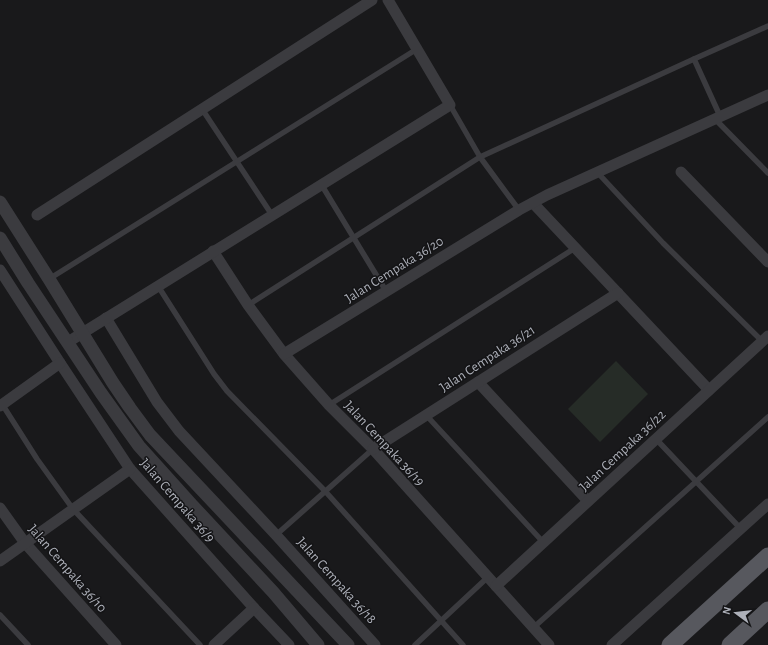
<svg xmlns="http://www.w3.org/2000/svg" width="768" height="645" font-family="'Alegreya Sans',sans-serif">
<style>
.green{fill:#262c27}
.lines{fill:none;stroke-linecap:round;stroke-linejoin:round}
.service{stroke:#3b3b3f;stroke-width:5.5}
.minor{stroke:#3b3b3f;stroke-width:11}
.tertiary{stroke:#3b3b3f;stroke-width:13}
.primary{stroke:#57585e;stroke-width:17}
.labels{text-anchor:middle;stroke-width:3;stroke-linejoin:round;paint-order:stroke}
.street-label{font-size:14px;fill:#adb0b9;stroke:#141416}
</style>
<rect width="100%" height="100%" fill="#19191b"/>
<polygon class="green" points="616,361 648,394 600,442 568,409"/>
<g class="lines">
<g class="service">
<polyline points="694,59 768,26"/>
<polyline points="450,105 480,157 519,210"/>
<polyline points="202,109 272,215"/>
<polyline points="715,119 768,173"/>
<polyline points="597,172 663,243 762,341"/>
<polyline points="321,184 386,291"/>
<polyline points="49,279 417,49"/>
<polyline points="158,286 214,374 227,391 325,491 463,645"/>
<polyline points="248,305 480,157 694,59 720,116"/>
<polyline points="2,404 37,459 73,509 200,645"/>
<polyline points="329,405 575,248"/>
<polyline points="426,415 543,542"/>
<polyline points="656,439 741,529"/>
<polyline points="276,535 373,449"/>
<polyline points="0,615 28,645"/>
<polyline points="533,628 768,417"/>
<polyline points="415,645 488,577"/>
</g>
<g class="minor">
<polyline points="681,172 768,262"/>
<polyline points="533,203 709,390"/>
<polyline points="37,215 372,0"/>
<polyline points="213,251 248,305 284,354 329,405 373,449 549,645"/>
<polyline points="0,270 60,363 130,469 254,608 289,645"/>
<polyline points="106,318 157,402 179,431 276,535 375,645"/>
<polyline points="68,342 450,105 388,0"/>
<polyline points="284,354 519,210 547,195 768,95"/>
<polyline points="478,382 588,501"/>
<polyline points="0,406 60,363"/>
<polyline points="373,449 618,293"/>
<polyline points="0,508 25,543 116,645"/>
<polyline points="0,561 130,469"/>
<polyline points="496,586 768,336"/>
<polyline points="214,645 254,608"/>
<polyline points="612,645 768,504"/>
</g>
<g class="tertiary">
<polyline points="0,202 49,279 113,383 130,408 150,435 348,645"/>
<polyline points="0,238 28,283 101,393 139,446 192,505 273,592 318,645"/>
</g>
<g class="primary">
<polyline points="670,645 768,556"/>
<polyline points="730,645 768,610"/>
</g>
</g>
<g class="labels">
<g class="street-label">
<text transform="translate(394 269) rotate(-32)" y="5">Jalan Cempaka 36/20</text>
<text transform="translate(487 358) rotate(-33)" y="5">Jalan Cempaka 36/21</text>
<text transform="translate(385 443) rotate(47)" y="5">Jalan Cempaka 36/19</text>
<text transform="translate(622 450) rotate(-43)" y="5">Jalan Cempaka 36/22</text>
<text transform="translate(178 500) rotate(49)" y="5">Jalan Cempaka 36/9</text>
<text transform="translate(68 568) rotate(49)" y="5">Jalan Cempaka 36/10</text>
<text transform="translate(337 580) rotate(48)" y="5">Jalan Cempaka 36/18</text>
</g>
</g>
<g transform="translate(736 613) rotate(285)" stroke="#141416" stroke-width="3" paint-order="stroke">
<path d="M0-3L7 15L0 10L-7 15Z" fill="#adb0b9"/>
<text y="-6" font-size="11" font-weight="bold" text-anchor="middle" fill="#adb0b9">N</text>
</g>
</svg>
